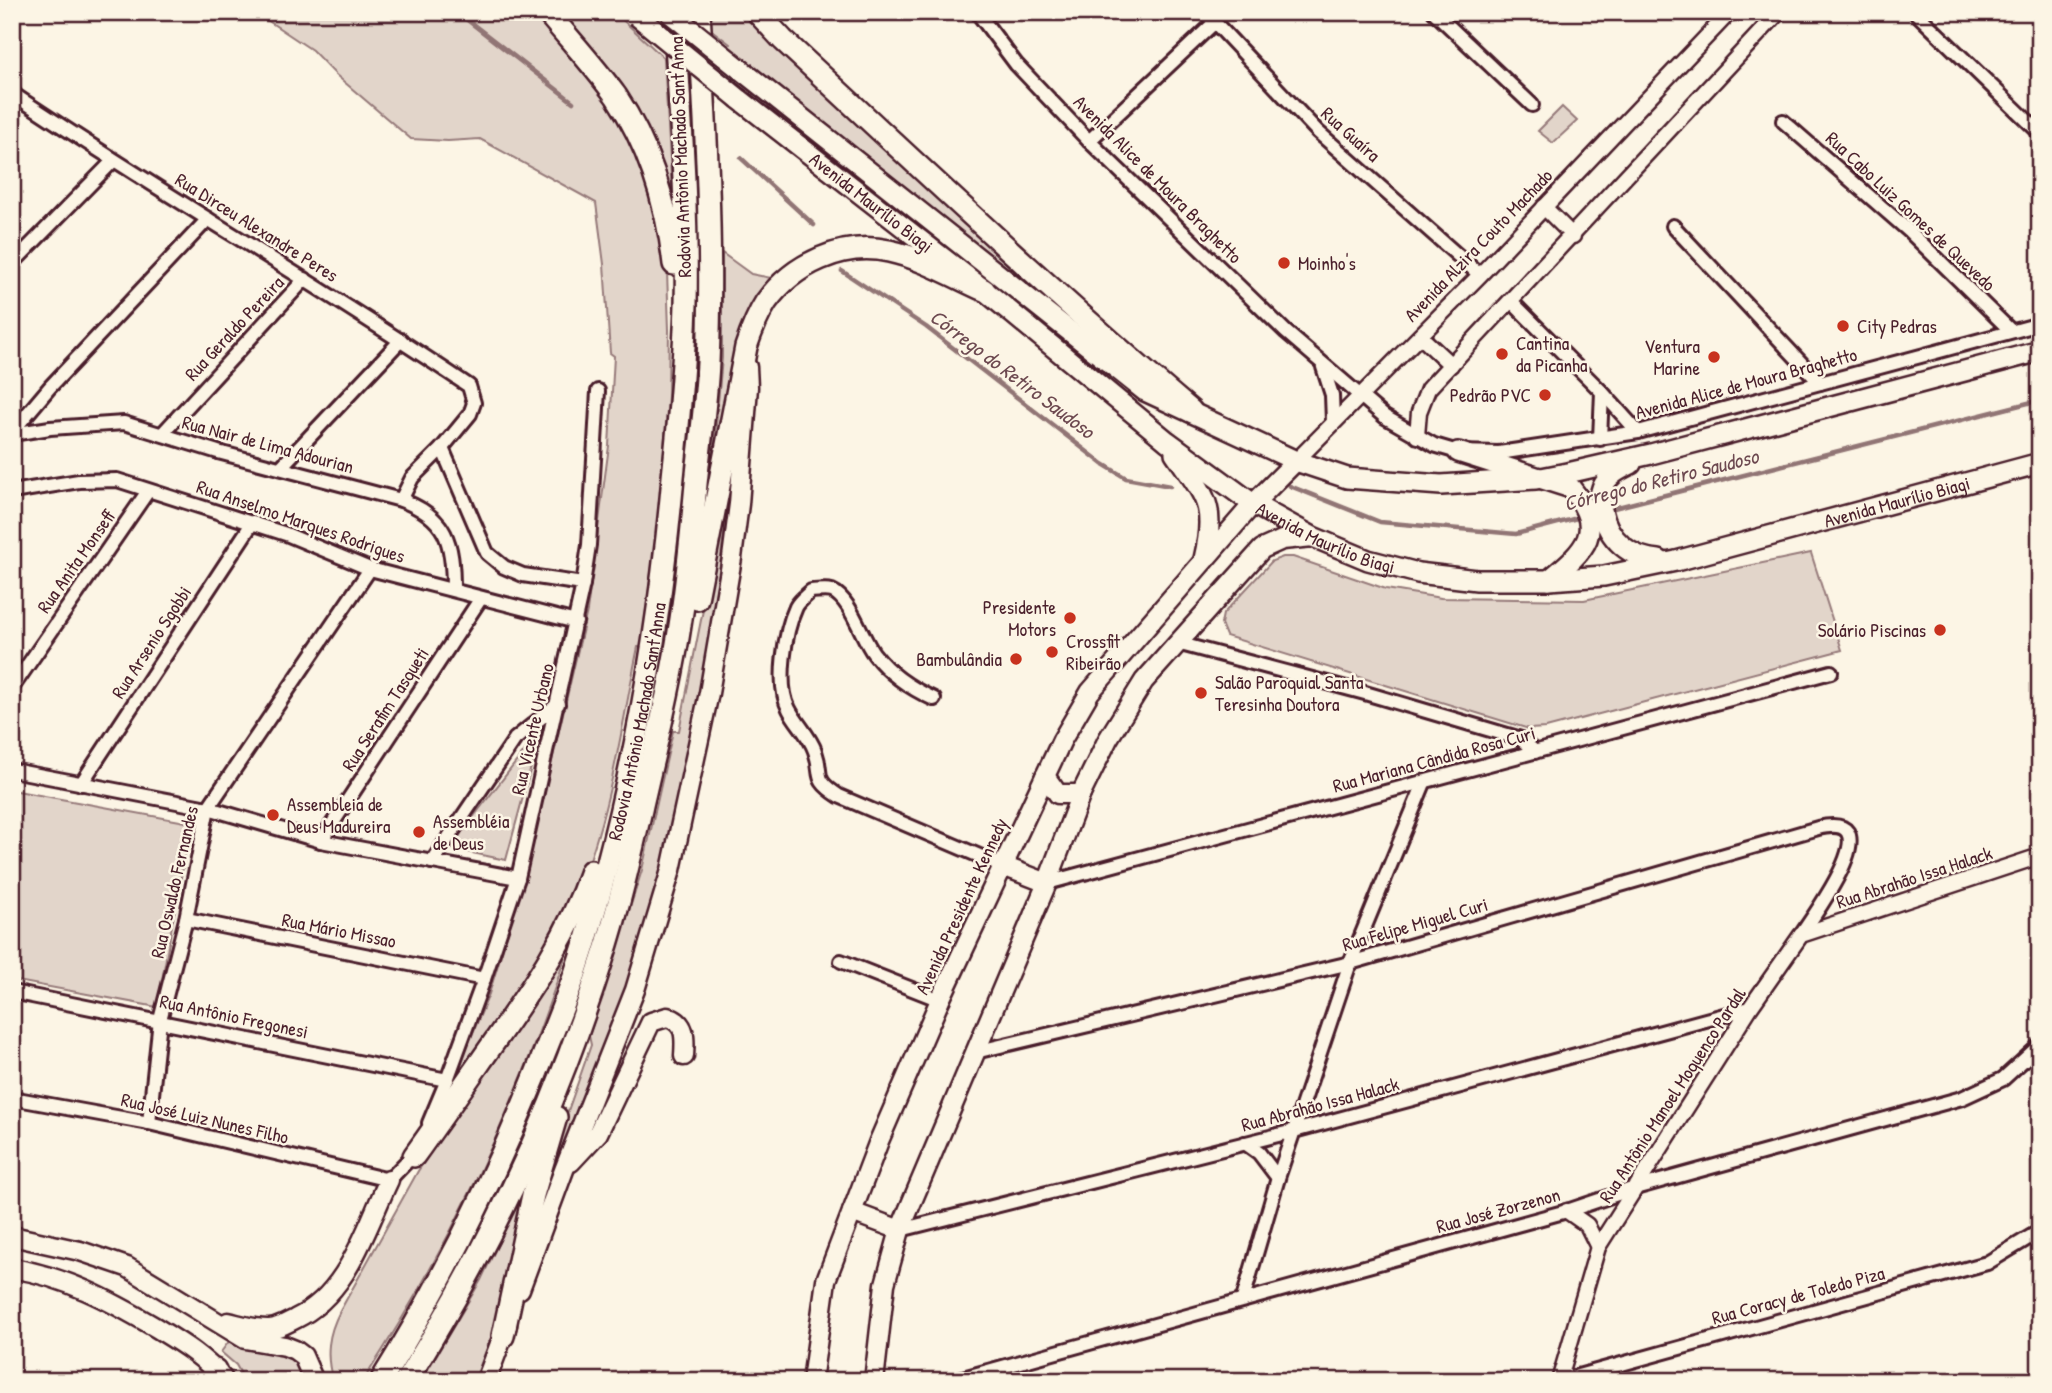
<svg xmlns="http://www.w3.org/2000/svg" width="2052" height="1393" font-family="'Patrick Hand',sans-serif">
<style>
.green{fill:#e2d5ca;stroke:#967a7a;stroke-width:2}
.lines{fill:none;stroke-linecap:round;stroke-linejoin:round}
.stream{stroke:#917474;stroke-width:4.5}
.minor-casing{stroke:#4a1f2b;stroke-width:18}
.tertiary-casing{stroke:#4a1f2b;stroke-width:19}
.secondary-casing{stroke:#4a1f2b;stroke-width:23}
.primary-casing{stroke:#4a1f2b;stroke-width:24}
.motorway-casing{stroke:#4a1f2b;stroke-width:26}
.minor{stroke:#fcf5e5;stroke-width:12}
.tertiary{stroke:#fcf5e5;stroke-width:14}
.secondary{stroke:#fcf5e5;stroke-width:18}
.primary{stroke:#fcf5e5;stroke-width:19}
.motorway{stroke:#fcf5e5;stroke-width:21}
.primary-bridge-casing{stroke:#4a1f2b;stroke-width:24;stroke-linecap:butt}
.primary-bridge{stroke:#fcf5e5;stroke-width:19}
.poi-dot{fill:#c8321e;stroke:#fcf5e5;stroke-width:2.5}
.labels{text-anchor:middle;stroke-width:5;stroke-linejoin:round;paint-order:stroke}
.street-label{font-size:19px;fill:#4a1f2b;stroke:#fcf5e5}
.poi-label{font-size:19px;fill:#4a1f2b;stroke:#fcf5e5;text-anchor:start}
.water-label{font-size:21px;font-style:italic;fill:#6d4950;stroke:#fcf5e5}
</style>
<rect width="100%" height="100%" fill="#fcf5e5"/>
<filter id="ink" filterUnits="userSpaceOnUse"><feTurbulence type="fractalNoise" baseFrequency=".0143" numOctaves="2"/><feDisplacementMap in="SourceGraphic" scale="14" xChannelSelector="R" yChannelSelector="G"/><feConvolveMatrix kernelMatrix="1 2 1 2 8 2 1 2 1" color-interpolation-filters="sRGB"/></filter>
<g filter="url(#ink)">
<g class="green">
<path d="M255 12H539L630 131 666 242 669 330 668 396 659 515 641 647H638C622 724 610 814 580 886 549 961 494 1026 448 1093L489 994 525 876 587 611 609 446 614 356 610 353 604 264 596 203 480 139 448 141 411 139 336 75 312 50Z"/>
<polygon points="553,12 614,12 664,58 673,210 662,177"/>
<polygon points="710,12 751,12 1079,319 1074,325 729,46 730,44 709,28"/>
<polygon points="1562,107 1577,121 1553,143 1538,131"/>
<polygon points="722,253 751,274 776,279 710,491 722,358"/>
<path d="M723 509 727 510C715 609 699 706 677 803 668 846 659 890 646 932 612 1038 571 1142 533 1247L541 1188 591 1045 589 1036 642 870 673 731H679Z"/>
<polygon points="1811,553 1842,650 1546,728 1529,729 1226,636 1221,624 1223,614 1272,561 1283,557 1293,557 1386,589 1441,598 1584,600"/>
<polygon points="541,730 506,860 449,848"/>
<polygon points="12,790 191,823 157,1007 12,980"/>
<path d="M569 945C520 1099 451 1246 363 1381H333C325 1355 328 1334 340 1311L418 1171Z"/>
<polygon points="527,1198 496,1325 474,1381 421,1381 481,1280 518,1202"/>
<polygon points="230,1340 245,1347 294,1357 310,1381 245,1381 236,1365 221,1352"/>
</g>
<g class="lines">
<g class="stream">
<polyline points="457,12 573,102"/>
<polyline points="741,158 814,225"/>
<polyline points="842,271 926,327 1103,464 1126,478 1170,486"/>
<polyline points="1290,486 1380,522 1516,534 1581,517"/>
<polyline points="1606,510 2040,400"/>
</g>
<g class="minor-casing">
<g id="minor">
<polyline points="977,12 1016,64 1089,141 1286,332 1385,417 1434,445 1458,452 1499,453 1638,432 2040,324"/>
<polyline points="1205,12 1318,132 1480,275"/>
<polyline points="1434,12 1532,105"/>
<polyline points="1915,12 2040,133"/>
<path d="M12 91 16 96C165 196 320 285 469 386L474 403 470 414 442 448 412 478 401 500"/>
<polyline points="1783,121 1909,231 2011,331"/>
<polyline points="1089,141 1214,23"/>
<polyline points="1673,226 1820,383"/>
<polyline points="12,264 113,161"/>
<polyline points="1511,301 1602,392 1638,432"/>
<polyline points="1323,367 1332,395 1333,422"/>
<polyline points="12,432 50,387 208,219"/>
<path d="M12 434 50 428 124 423 218 452 401 500C447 517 453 542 453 589"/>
<polyline points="162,434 305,279"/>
<polyline points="1600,439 1602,392"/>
<polyline points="442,448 487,553 504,567 523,575 583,584"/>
<polyline points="281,467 401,340"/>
<polyline points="12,492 79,481 117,480 286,534 370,569 576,622"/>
<polyline points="1177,643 1365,693 1521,739 1535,752"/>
<polyline points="12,688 148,491"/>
<path d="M934 699C910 688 890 675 874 654 862 639 851 599 832 591 826 589 817 591 811 591 806 596 799 601 796 607 785 631 776 685 789 709 796 723 810 736 815 751 824 776 811 778 839 796L1003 866"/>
<polyline points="12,770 208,808 321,841 518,878"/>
<polyline points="81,784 253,522"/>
<polyline points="321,841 481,598"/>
<polyline points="432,862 515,739 558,704"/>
<polyline points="1047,883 1831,672"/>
<polyline points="186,919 484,979"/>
<polyline points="841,961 940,1000"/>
<polyline points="12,992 447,1080"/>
<path d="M975 1052 1350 963 1818 828C1893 810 1813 916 1801 935"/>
<polyline points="12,1098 149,1123 389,1180 416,1152"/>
<polyline points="149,1123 160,1020 186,919 208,808 370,569"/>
<polyline points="429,1123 447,1080 484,979 518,878 583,584 589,545 598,391"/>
<polyline points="1245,1143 1259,1153 1278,1178"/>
<polyline points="900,1230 1294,1131 1750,1008"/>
<polyline points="1243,1299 1278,1178 1350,963 1424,783"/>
<polyline points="952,1381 1567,1211 1635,1188 1962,1098 2003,1079 2040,1045"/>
<polyline points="1560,1381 1987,1263 2040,1231"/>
</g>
</g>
<g class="tertiary-casing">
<g id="tertiary">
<polyline points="1544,207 1573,236"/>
<polyline points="1420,336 1451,365"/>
<polyline points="1417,436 1419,412 1428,389 1779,12"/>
<polyline points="1296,461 1480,275 1730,12"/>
<polyline points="1567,1211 1587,1225 1598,1247"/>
<polyline points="1559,1381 1598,1247 1750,1008 1801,935 2040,856"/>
</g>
</g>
<g class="secondary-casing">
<g id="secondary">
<polyline points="1045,776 1058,794 1081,794"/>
<polyline points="1003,866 1047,883"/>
<path d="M571 1162 598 1133 651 1022 667 1017C687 1022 685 1039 684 1056"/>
<polyline points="852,1212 900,1230"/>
<polyline points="12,1236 80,1251 127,1267 245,1339 285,1346 295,1350 303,1356 314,1381"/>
<path d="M12 1268C66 1277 109 1300 155 1327 181 1343 202 1355 223 1379"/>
<polyline points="520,1289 564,1170 635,990 671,870 709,693 732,558 739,504 748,387 747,367"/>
<path d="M228 1322C241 1325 256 1330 270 1329 279 1328 287 1323 295 1319 348 1294 365 1230 389 1180"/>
<polyline points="486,1381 507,1325"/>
<polyline points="812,1381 826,1280 879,1141 940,1000 1062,740 1090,692 1253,504 1296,461"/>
<polyline points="874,1381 885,1284 900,1230 1047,883 1081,794 1108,739 1144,681 1262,549 1282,540 1313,537"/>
</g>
</g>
<g class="primary-casing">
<g id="primary">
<polyline points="740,69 1145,391 1296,461 1347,478 1441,485 1536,479 1572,472 1651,454 2040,351"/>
<path id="s1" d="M739 99 984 290 1167 441 1253 504 1313 537 1368 560 1418 573 1477 580H1549L1604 576 1676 561 2040 463"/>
<path d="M1458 452 1571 488C1607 532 1585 550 1549 580"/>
<path d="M1175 453C1205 497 1217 504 1204 559"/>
<path d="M1631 464C1619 470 1608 475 1602 488 1599 495 1601 502 1602 510 1608 540 1630 558 1659 560"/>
</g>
</g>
<g class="motorway-casing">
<g id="motorway">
<path d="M547 12C570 40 595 67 616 96 650 147 667 205 674 264"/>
<path d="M757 12 783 40C918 165 1051 292 1191 411"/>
<path d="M697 599 746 347C751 332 757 316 766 302 793 264 843 241 889 251 922 258 953 276 984 290"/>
<path d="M414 1156C442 1117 469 1078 497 1038 534 985 570 933 591 871"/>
<polyline points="503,1336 533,1195 556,1117"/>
<polyline points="215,1370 219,1381"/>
<path id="s2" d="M381 1381C442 1283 493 1181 536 1074 549 1041 563 1008 575 974 628 813 658 645 673 477 679 420 684 363 686 305 688 208 680 110 674 12"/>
<path d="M406 1381C488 1251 556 1107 602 960 619 908 631 854 643 801 657 740 672 680 681 619 688 574 692 529 696 484 700 443 706 403 708 363 713 246 706 129 699 12"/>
</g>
</g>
<use href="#minor" class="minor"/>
<use href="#tertiary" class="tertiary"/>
<use href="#secondary" class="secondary"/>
<use href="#primary" class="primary"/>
<use href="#motorway" class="motorway"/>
<g class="primary-bridge-casing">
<g id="primary-bridge">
<polyline points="669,12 740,69"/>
<polyline points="636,15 739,99"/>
</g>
</g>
<use href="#primary-bridge" class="primary-bridge"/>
</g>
</g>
<g class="poi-dot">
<circle cx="1284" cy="263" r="7"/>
<circle cx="1843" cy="326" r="7"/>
<circle cx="1502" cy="354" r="7"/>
<circle cx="1714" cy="357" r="7"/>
<circle cx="1545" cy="395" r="7"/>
<circle cx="1070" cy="618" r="7"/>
<circle cx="1940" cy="630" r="7"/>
<circle cx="1052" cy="652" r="7"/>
<circle cx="1016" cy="659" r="7"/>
<circle cx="1201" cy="693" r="7"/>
<circle cx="273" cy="815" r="7"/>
<circle cx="419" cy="832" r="7"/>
</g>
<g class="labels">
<g class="street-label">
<text transform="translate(1351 134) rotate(42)" y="7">Rua Guaíra</text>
<text transform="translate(680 157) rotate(-92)" y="7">Rodovia Antônio Machado Sant'Anna</text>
<text transform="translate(1158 179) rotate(45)" y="7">Avenida Alice de Moura Braghetto</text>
<text dy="7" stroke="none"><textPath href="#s1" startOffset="168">Avenida Maurílio Biagi</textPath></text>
<text transform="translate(1911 211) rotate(43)" y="7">Rua Cabo Luiz Gomes de Quevedo</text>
<text transform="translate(257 227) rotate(32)" y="7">Rua Dirceu Alexandre Peres</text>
<text transform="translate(1478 245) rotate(-46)" y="7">Avenida Alzira Couto Machado</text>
<text transform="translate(234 328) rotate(-47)" y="7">Rua Geraldo Pereira</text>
<text transform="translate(1746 383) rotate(-15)" y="7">Avenida Alice de Moura Braghetto</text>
<text transform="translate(268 444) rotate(15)" y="7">Rua Nair de Lima Adourian</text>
<text dy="7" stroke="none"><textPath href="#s1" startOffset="1323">Avenida Maurílio Biagi</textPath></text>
<text transform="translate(301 521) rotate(19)" y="7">Rua Anselmo Marques Rodrigues</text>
<text dy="7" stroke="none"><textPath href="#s1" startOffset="735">Avenida Maurílio Biagi</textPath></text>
<text transform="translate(76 561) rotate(-55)" y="7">Rua Anita Monseff</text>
<text transform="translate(151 642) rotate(-57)" y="7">Rua Arsenio Sgobbi</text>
<text transform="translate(385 709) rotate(-57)" y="7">Rua Serafim Tasqueti</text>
<text dy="7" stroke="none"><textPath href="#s2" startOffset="712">Rodovia Antônio Machado Sant'Anna</textPath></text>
<text transform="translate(532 729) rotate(-77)" y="7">Rua Vicente Urbano</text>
<text transform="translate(1434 759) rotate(-15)" y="7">Rua Mariana Cândida Rosa Curi</text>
<text transform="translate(1914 877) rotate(-18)" y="7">Rua Abrahão Issa Halack</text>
<text transform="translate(174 882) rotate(-77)" y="7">Rua Oswaldo Fernandes</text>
<text transform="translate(961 906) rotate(-65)" y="7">Avenida Presidente Kennedy</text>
<text transform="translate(1415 924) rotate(-16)" y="7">Rua Felipe Miguel Curi</text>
<text transform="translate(339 930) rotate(11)" y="7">Rua Mário Missao</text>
<text transform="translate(234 1016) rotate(12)" y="7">Rua Antônio Fregonesi</text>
<text transform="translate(1672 1095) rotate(-57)" y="7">Rua Antônio Manoel Moquenco Pardal</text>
<text transform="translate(1320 1104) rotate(-15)" y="7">Rua Abrahão Issa Halack</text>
<text transform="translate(205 1118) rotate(13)" y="7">Rua José Luiz Nunes Filho</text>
<text transform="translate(1498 1210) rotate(-15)" y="7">Rua José Zorzenon</text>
<text transform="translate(1798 1295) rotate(-15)" y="7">Rua Coracy de Toledo Piza</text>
</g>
<g class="poi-label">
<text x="1298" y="270">Moinho's</text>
<text x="1857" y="333">City Pedras</text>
<text x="1516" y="350">Cantina<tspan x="1516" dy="22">da Picanha</tspan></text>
<text x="1700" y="353" text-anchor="end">Ventura<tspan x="1700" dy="22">Marine</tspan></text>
<text x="1531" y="402" text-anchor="end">Pedrão PVC</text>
<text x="1056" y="614" text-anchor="end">Presidente<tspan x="1056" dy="22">Motors</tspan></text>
<text x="1926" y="637" text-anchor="end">Solário Piscinas</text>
<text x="1066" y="648">Crossfit<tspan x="1066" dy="22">Ribeirão</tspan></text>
<text x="1002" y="666" text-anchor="end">Bambulândia</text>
<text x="1215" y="689">Salão Paroquial Santa<tspan x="1215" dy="22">Teresinha Doutora</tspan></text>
<text x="287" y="811">Assembleia de<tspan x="287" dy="22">Deus Madureira</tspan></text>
<text x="433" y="828">Assembléia<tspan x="433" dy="22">de Deus</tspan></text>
</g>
<g class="water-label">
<text transform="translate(1012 374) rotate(37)" y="7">Córrego do Retiro Saudoso</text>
<text transform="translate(1661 480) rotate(-14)" y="7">Córrego do Retiro Saudoso</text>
</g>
</g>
<rect width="2052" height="1393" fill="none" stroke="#fcf5e5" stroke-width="42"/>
<rect x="21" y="21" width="2010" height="1351" fill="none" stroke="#4a1f2b" stroke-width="2.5" filter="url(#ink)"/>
</svg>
